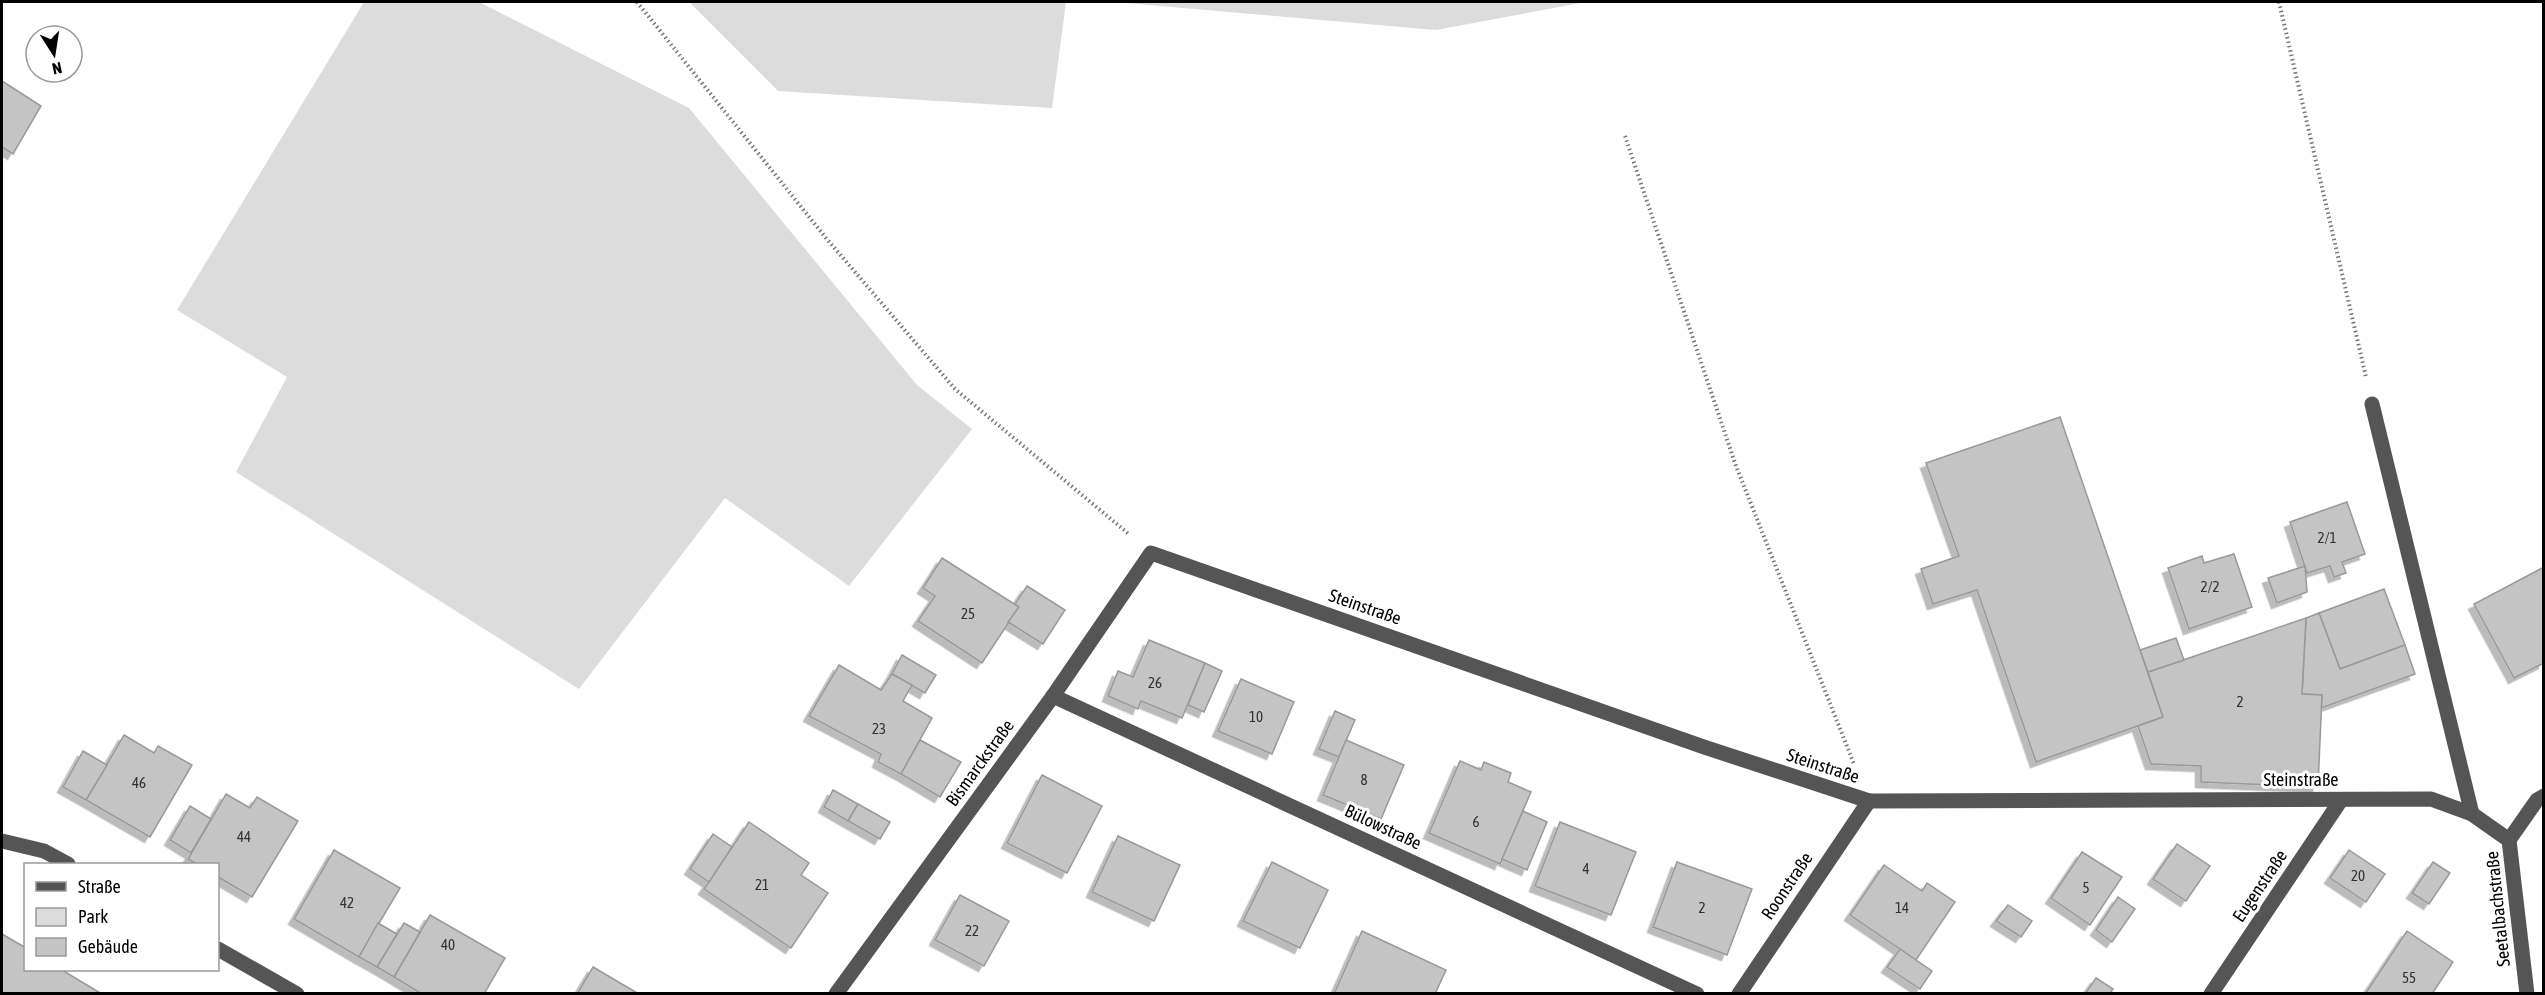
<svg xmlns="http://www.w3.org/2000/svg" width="2545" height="995" font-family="'Asap Condensed',sans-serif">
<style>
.green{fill:#dcdcdc}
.building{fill:#c4c4c4;stroke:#999;stroke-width:1.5;filter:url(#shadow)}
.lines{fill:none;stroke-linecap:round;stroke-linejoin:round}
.path{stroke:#777;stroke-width:4;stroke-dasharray:1.5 3;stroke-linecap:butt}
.minor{stroke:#555;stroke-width:15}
.labels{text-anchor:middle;stroke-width:6;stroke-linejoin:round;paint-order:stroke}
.number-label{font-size:15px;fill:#313131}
.street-label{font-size:18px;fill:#000;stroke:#fff}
</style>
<defs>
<filter id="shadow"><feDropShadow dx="-5.5" dy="5.5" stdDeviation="0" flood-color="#0004"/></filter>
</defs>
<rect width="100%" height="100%" fill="#fff"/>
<g class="green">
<polygon points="364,2 479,2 689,108 917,385 972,429 849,586 725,498 579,689 236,472 287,377 177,310"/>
<polygon points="689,2 1066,2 1052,108 778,91"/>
<polygon points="1115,2 1586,2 1436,30"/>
</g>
<g class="building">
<polygon points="2,81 41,106 13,154 2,147"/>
<polygon points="2060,417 2163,717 2036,762 1977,590 1933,604 1921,569 1959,556 1926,463"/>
<polygon points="2347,502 2365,554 2342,562 2346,573 2334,577 2330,566 2307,573 2290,522"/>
<polygon points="2234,554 2252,607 2189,629 2168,568 2202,556 2204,563"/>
<polygon points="942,558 1019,607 982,663 918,621 935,596 923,588"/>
<polygon points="2305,566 2307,592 2277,603 2268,578"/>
<polygon points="2544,567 2544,663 2514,678 2474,604"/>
<polygon points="1027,586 1065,610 1043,644 1008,622 1019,607 1015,604"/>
<polygon points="2384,589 2405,645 2340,669 2319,613"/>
<polygon points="2319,613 2340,669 2405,645 2415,674 2321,708 2322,695 2302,694 2306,618"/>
<polygon points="2306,618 2302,694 2322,695 2318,787 2201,782 2201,766 2151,764 2138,726 2163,717 2148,672"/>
<polygon points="2176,638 2184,660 2148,672 2140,650"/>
<polygon points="1149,640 1205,663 1182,718 1141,701 1138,709 1108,696 1118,671 1133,677"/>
<polygon points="902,655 936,675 925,693 892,674"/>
<polygon points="1205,663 1222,671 1204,712 1188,705"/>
<polygon points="839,665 881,690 892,674 912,685 903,701 932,718 901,774 878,762 881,754 809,716"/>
<polygon points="1241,679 1294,702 1272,754 1218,731"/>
<polygon points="1335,711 1355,720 1339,757 1319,749"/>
<polygon points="124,735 154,753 158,746 192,765 150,837 86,800"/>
<polygon points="920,740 961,762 940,797 901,774"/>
<polygon points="1346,740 1404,765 1381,819 1323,795"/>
<polygon points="83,751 107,765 86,800 63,787"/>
<polygon points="1460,761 1481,770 1484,762 1511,773 1508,782 1531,792 1500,864 1429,833"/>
<polygon points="1042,775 1102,806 1067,873 1007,843"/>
<polygon points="833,790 858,804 848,821 824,807"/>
<polygon points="226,794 250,808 257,797 298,821 252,897 218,877 218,864 197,864 188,859"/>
<polygon points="858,804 890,822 880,839 848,821"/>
<polygon points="190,806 211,819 191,853 170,840"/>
<polygon points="1523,811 1547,822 1527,870 1502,859"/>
<polygon points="749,822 809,863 801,875 828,893 791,948 704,889"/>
<polygon points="1560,822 1636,852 1611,915 1535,886"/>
<polygon points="713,834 732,847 709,882 690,869"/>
<polygon points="1118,836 1180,865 1154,921 1092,892"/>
<polygon points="2177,844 2210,866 2186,901 2153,879"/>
<polygon points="334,850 400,888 359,957 294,919"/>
<polygon points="2349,850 2385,874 2366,902 2330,878"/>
<polygon points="2082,852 2122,877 2090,925 2051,898"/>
<polygon points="1272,862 1328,890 1300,948 1243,921"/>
<polygon points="1677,862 1752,889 1727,955 1653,927"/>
<polygon points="2433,862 2450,873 2429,904 2412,893"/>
<polygon points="1884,865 1922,891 1927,883 1955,902 1916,960 1850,915"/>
<polygon points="960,895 1009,921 984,966 935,940"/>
<polygon points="2118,897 2135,909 2112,942 2096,930"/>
<polygon points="2008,905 2032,921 2021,937 1996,921"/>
<polygon points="430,915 505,958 484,994 422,994 394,977"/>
<polygon points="378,923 397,934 377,967 359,957"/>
<polygon points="404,923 420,932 394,977 377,967"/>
<polygon points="1362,931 1446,970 1435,994 1334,994"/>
<polygon points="2407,931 2453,962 2432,994 2365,994"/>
<polygon points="2,934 26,948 26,970 62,970 102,994 2,994"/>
<polygon points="1900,949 1932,971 1920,989 1887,967"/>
<polygon points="593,967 639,994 577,994"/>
<polygon points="2096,978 2113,989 2110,994 2085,994"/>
</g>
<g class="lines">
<g class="path">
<polyline points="637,2 826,238 955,389 1130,535"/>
<polyline points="2279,2 2366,377"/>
<polyline points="1625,136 1736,466 1854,764"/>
</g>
<g class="minor">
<polyline points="2372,404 2472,814"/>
<polyline points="1053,696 1697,994"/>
<polyline points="2,841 44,851 68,864"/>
<polyline points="218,949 297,994"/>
<polyline points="836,994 1053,696 1151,553 1704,747 1869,801 2431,799 2472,814 2509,840"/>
<polyline points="1739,994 1869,801"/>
<polyline points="2211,994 2341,800"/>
<polyline points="2527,994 2509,840 2537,800 2544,796"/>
</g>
</g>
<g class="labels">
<g class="number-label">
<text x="2327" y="543">2/1</text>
<text x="2210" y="592">2/2</text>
<text x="968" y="619">25</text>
<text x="1155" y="688">26</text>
<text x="2240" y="707">2</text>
<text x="1256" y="722">10</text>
<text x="879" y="734">23</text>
<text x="1364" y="785">8</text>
<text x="139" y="788">46</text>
<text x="1476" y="827">6</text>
<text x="244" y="842">44</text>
<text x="1586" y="874">4</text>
<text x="2358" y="881">20</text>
<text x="762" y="890">21</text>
<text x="2086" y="893">5</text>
<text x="347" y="908">42</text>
<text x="1702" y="913">2</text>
<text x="1902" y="913">14</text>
<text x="972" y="936">22</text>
<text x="448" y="950">40</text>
<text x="2409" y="983">55</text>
</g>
<g class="street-label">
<text transform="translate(1365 607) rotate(19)" y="6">Steinstraße</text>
<text transform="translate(980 763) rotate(-54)" y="6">Bismarckstraße</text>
<text transform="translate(1823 766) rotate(18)" y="6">Steinstraße</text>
<text x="2301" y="786">Steinstraße</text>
<text transform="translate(1383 827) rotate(25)" y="6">Bülowstraße</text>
<text transform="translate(1787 886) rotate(-56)" y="6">Roonstraße</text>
<text transform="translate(2260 886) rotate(-56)" y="6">Eugenstraße</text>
<text transform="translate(2498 909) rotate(-96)" y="6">Seetalbachstraße</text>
</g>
</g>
<rect width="2545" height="995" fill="none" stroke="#000000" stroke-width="6"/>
<rect x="24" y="863" width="195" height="108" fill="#ffffff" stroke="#999999" stroke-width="1.5"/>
<rect x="36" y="882" width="30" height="9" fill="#555555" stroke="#999999" stroke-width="1.5"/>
<text x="78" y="893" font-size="18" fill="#000000">Straße</text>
<rect x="36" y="908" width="30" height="18" fill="#dcdcdc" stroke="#999999" stroke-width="1.5"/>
<text x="78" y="923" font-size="18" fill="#000000">Park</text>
<rect x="36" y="938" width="30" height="18" fill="#c4c4c4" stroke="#999999" stroke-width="1.5"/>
<text x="78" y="953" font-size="18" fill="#000000">Gebäude</text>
<g transform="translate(54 54) rotate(168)"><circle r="28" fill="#ffffff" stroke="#999999" stroke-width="1.5"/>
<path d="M0-4.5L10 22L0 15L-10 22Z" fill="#000000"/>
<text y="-9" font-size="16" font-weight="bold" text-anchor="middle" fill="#000000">N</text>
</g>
</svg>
